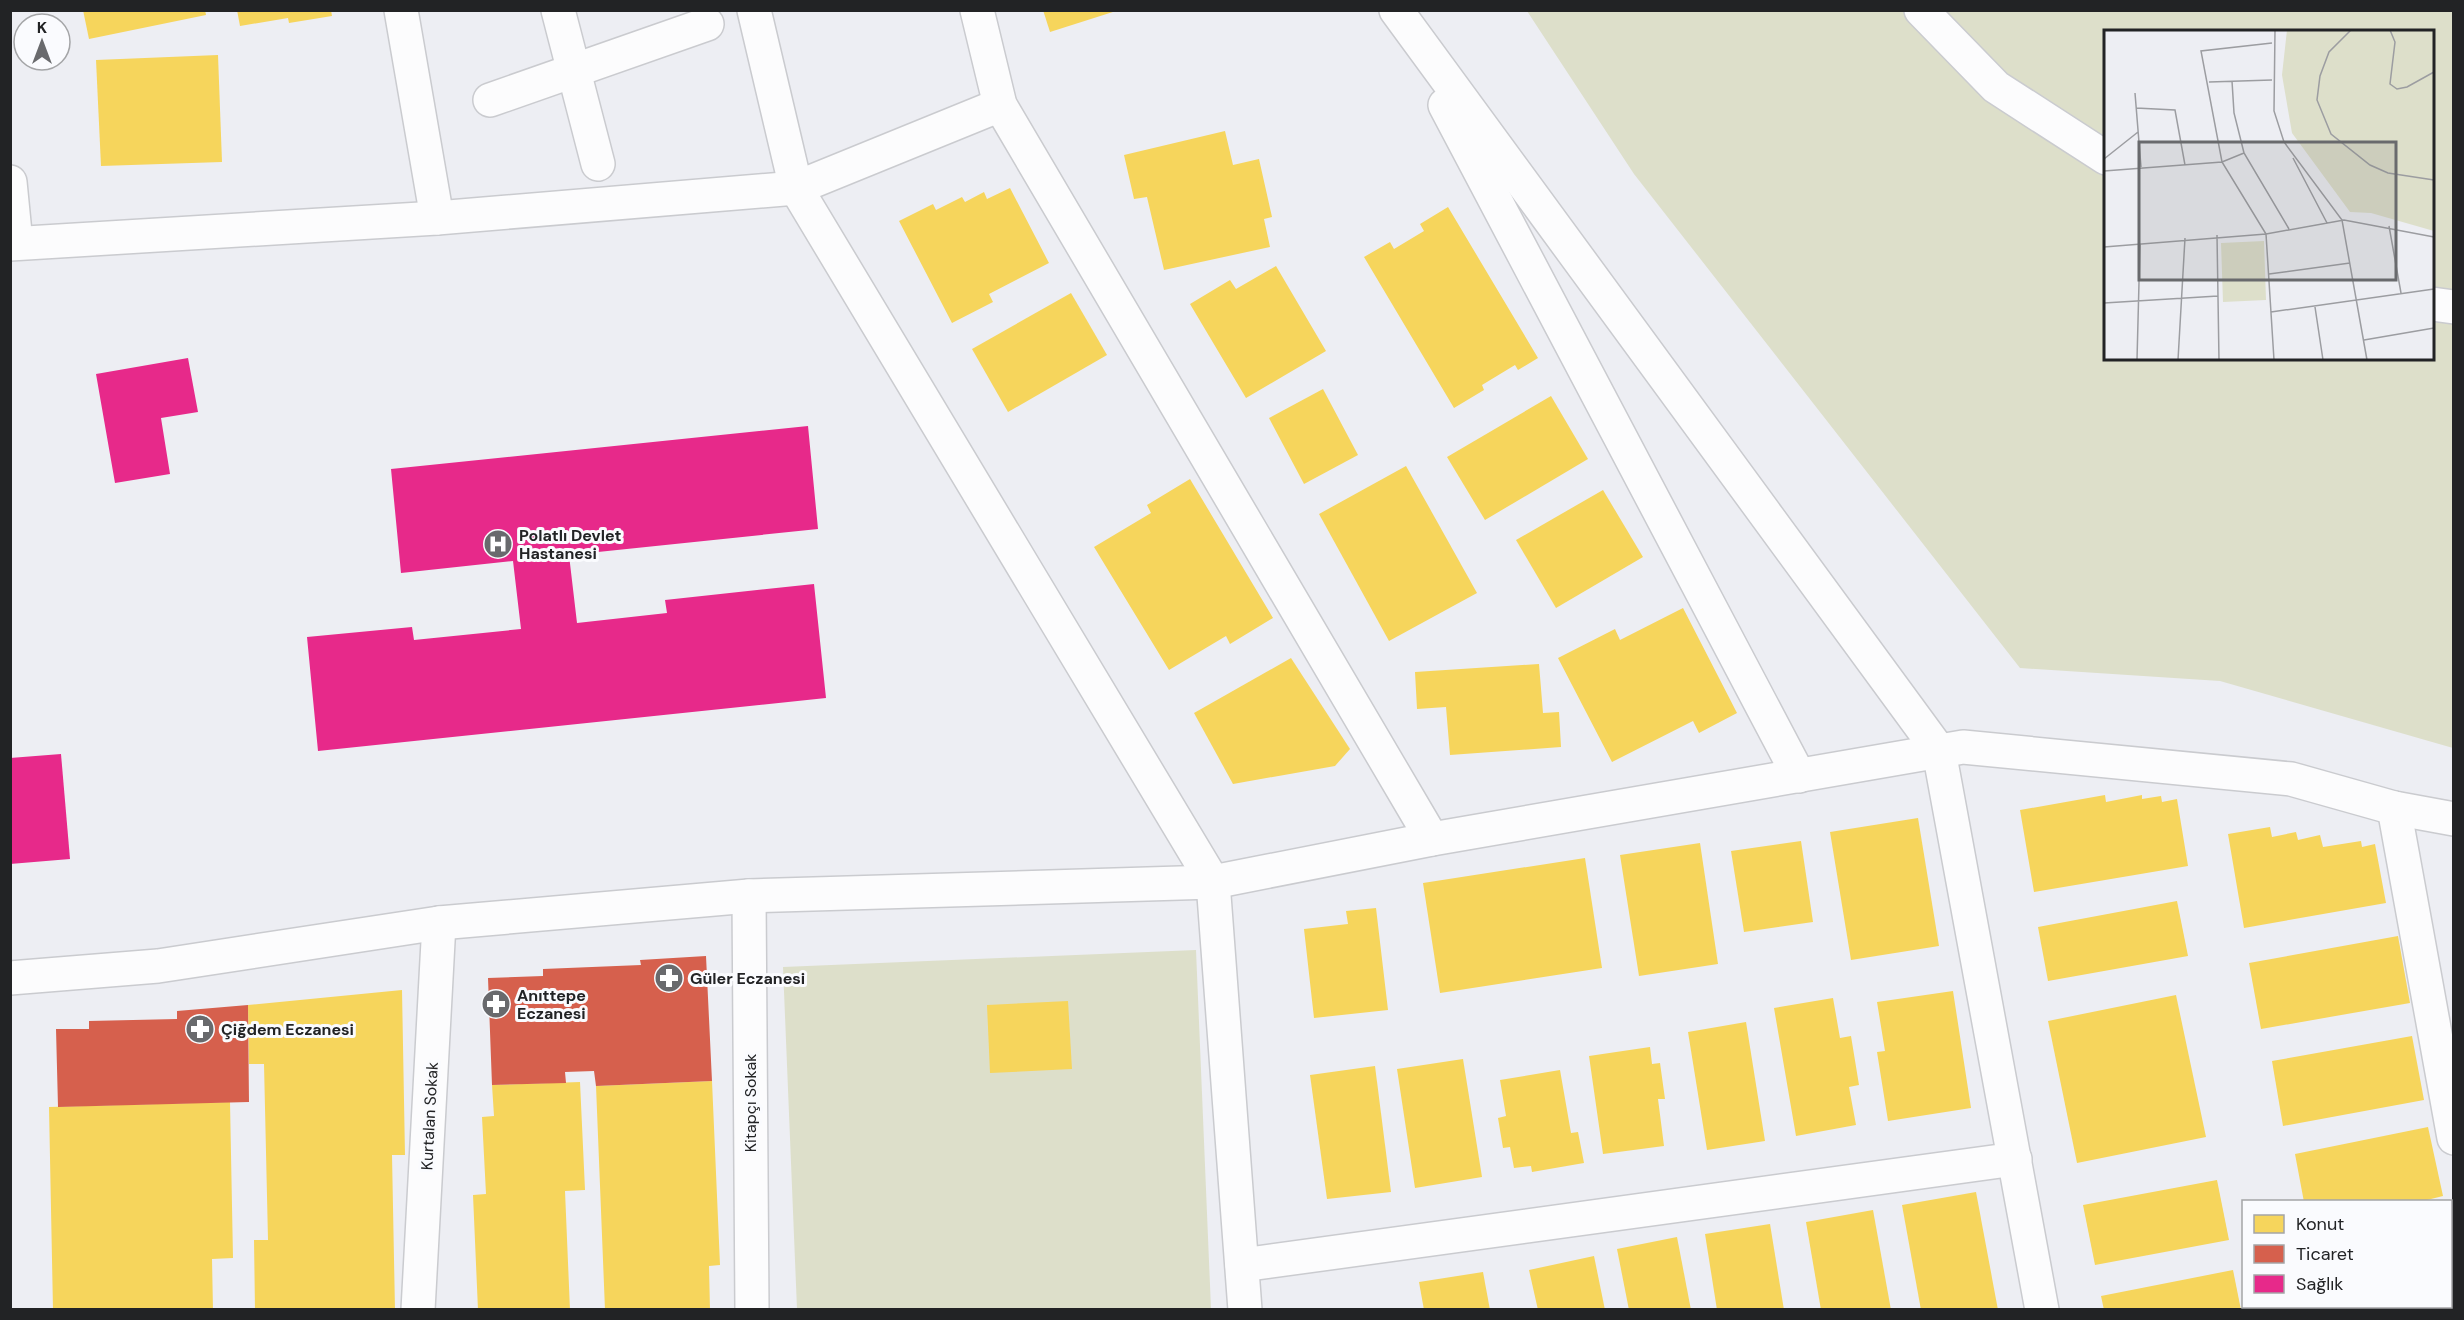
<svg xmlns="http://www.w3.org/2000/svg" width="2464" height="1320" font-family="'DM Sans',sans-serif">
<style>
.green{fill:#dddfca;fill-rule:evenodd}
.homes{fill:#f6d55c}
.shops{fill:#d6604d}
.health{fill:#e7298a}
.lines{fill:none;stroke-linecap:round;stroke-linejoin:round}
.minor-casing{stroke:#cacbcf;stroke-width:36}
.minor{stroke:#fcfcfd;stroke-width:33}
.labels{text-anchor:middle;stroke-width:6;stroke-linejoin:round;paint-order:stroke}
.poi-label{font-size:16px;font-weight:bold;fill:#222325;stroke:#fafbfe;text-anchor:start}
.street-label{font-size:16px;fill:#222325;stroke:#fafbfe}
.inset-road{fill:none;stroke:#9c9da1;stroke-width:1.5}
.view{fill:#696a6d;fill-opacity:0.15;stroke:#696a6d;stroke-width:3}
.inset-edge{fill:none;stroke:#222325;stroke-width:3}
</style>
<rect width="100%" height="100%" fill="#edeef3"/>
<g class="green">
<path d="M1527 11H2453V748L2220 681 2020 668 1634 174ZM2106 32H2432V358H2106Z"/>
<polygon points="1196,950 1211,1309 797,1309 783,967"/>
</g>
<g class="homes">
<polygon points="83,10 205,10 206,15 89,39"/>
<polygon points="237,10 331,10 332,16 289,23 288,18 240,26"/>
<polygon points="1043,10 1116,10 1116,11 1050,32"/>
<polygon points="218,55 222,162 101,166 96,60"/>
<polygon points="1225,131 1233,165 1259,159 1272,217 1264,219 1270,247 1164,270 1147,197 1134,199 1124,155"/>
<polygon points="1010,188 1049,263 989,294 993,302 952,323 899,221 933,204 936,210 962,197 965,202 984,192 987,199"/>
<polygon points="1448,207 1538,358 1518,370 1515,365 1482,385 1484,390 1454,408 1364,257 1390,242 1394,249 1424,231 1420,224"/>
<polygon points="1276,266 1326,351 1246,398 1190,304 1230,280 1236,289"/>
<polygon points="1071,293 1107,355 1008,412 972,349"/>
<polygon points="1323,389 1358,455 1304,484 1269,418"/>
<polygon points="1551,396 1588,459 1485,520 1447,457"/>
<polygon points="1406,466 1477,593 1389,641 1319,514"/>
<polygon points="1190,479 1273,618 1230,644 1226,636 1169,670 1094,547 1151,513 1147,505"/>
<polygon points="1603,490 1643,557 1556,608 1516,540"/>
<polygon points="1683,608 1737,713 1699,733 1693,721 1612,762 1558,658 1615,629 1620,640"/>
<polygon points="1291,658 1350,749 1335,766 1233,784 1194,713"/>
<polygon points="1539,664 1543,713 1559,712 1561,747 1450,755 1446,707 1417,709 1415,672"/>
<polygon points="2105,795 2106,802 2142,795 2142,799 2161,796 2162,802 2177,799 2188,866 2034,892 2020,810"/>
<polygon points="1918,818 1939,946 1851,960 1830,832"/>
<polygon points="2270,827 2272,837 2296,832 2298,840 2320,835 2323,847 2361,841 2362,847 2375,844 2386,903 2244,928 2228,834"/>
<polygon points="1801,841 1813,922 1744,932 1731,851"/>
<polygon points="1700,843 1718,964 1639,976 1620,855"/>
<polygon points="1585,858 1602,968 1440,993 1423,883"/>
<polygon points="2177,901 2188,956 2048,981 2038,927"/>
<polygon points="1376,908 1388,1010 1314,1018 1304,929 1348,924 1346,911"/>
<polygon points="2398,936 2410,1003 2261,1029 2249,963"/>
<polygon points="402,990 405,1155 392,1155 395,1310 255,1310 254,1240 268,1240 264,1064 249,1064 248,1005"/>
<polygon points="1953,991 1971,1108 1888,1121 1877,1052 1885,1051 1877,1002"/>
<polygon points="2176,995 2206,1137 2077,1163 2048,1021"/>
<polygon points="1833,998 1840,1038 1851,1036 1859,1085 1849,1087 1856,1125 1796,1136 1774,1008"/>
<polygon points="1068,1001 1072,1069 990,1073 987,1005"/>
<polygon points="1746,1022 1765,1141 1707,1150 1688,1032"/>
<polygon points="2412,1036 2424,1100 2283,1126 2272,1061"/>
<polygon points="1650,1047 1652,1064 1660,1063 1665,1099 1658,1099 1664,1146 1603,1154 1589,1056"/>
<polygon points="1463,1059 1482,1177 1415,1188 1397,1069"/>
<polygon points="1375,1066 1391,1192 1327,1199 1310,1075"/>
<polygon points="1560,1070 1571,1133 1578,1132 1584,1163 1532,1172 1531,1166 1514,1168 1510,1147 1503,1148 1498,1118 1506,1116 1500,1080"/>
<polygon points="712,1081 720,1265 709,1266 710,1310 605,1310 596,1086"/>
<polygon points="580,1082 585,1190 565,1191 570,1310 478,1310 473,1195 486,1194 482,1117 494,1116 492,1085"/>
<polygon points="230,1102 233,1258 212,1259 213,1310 53,1310 49,1107"/>
<polygon points="2428,1127 2443,1196 2419,1202 2304,1202 2295,1154"/>
<polygon points="2217,1180 2229,1240 2095,1265 2083,1205"/>
<polygon points="1976,1192 1998,1310 1921,1310 1902,1205"/>
<polygon points="1873,1210 1891,1310 1821,1310 1806,1222"/>
<polygon points="1770,1224 1784,1310 1717,1310 1705,1234"/>
<polygon points="2450,1231 2454,1231 2454,1297 2450,1298"/>
<polygon points="1677,1237 1691,1310 1629,1310 1617,1249"/>
<polygon points="1594,1256 1605,1310 1538,1310 1529,1270"/>
<polygon points="2233,1270 2241,1310 2104,1310 2101,1296"/>
<polygon points="1483,1272 1490,1310 1424,1310 1419,1282"/>
<polygon points="2321,1306 2405,1306 2405,1308 2395,1310 2321,1310"/>
</g>
<g class="shops">
<polygon points="706,956 712,1081 596,1086 594,1071 565,1072 566,1083 492,1085 488,978 543,976 543,969 641,965 640,960"/>
<polygon points="248,1005 249,1102 58,1107 56,1029 89,1029 89,1021 177,1019 177,1011"/>
</g>
<g class="health">
<polygon points="188,358 198,412 161,418 170,474 115,483 96,374"/>
<polygon points="808,426 818,529 569,555 577,623 667,613 665,600 814,584 826,698 318,751 307,637 412,627 414,640 521,629 513,561 401,573 391,469"/>
<polygon points="61,754 70,859 10,864 10,758"/>
</g>
<g class="lines">
<g class="minor-casing">
<g id="minor">
<polyline points="401,10 437,218"/>
<polyline points="558,10 598,164"/>
<polyline points="754,10 796,188 1213,882 1245,1310"/>
<polyline points="977,10 1000,105 1432,839"/>
<polyline points="1396,10 1939,751 2042,1310"/>
<polyline points="1921,10 1996,87 2106,158"/>
<polyline points="490,100 707,24"/>
<polyline points="1445,105 1799,776"/>
<polyline points="10,182 16,243"/>
<polyline points="10,244 437,218 796,188 1000,105"/>
<polyline points="2432,304 2454,307"/>
<polyline points="2394,808 2454,1138"/>
<polyline points="749,896 752,1310"/>
<polyline points="10,978 158,966 439,923 749,896 1213,882 1432,839 1963,747 2291,779 2394,808 2454,819"/>
<polyline points="1242,1265 2015,1159"/>
<polyline points="418,1310 439,923"/>
</g>
</g>
<use href="#minor" class="minor"/>
</g>
<defs>
<g id="hospital-disc" transform="scale(1.5)"><circle r="9.5" fill="#696a6d" stroke="#fafbfe"/><path d="M-5-5h3v3.5h4V-5h3V5h-3V1.5h-4V5h-3Z" fill="#fff"/></g>
<g id="pharmacy-disc" transform="scale(1.5)"><circle r="9.5" fill="#696a6d" stroke="#fafbfe"/><path d="M-2-6h4v4h4v4h-4v4h-4v-4h-4v-4h4Z" fill="#fff"/></g>
</defs>
<g fill-rule="evenodd">
<use href="#hospital-disc" x="498" y="544"/>
<use href="#pharmacy-disc" x="669" y="978"/>
<use href="#pharmacy-disc" x="496" y="1004"/>
<use href="#pharmacy-disc" x="200" y="1029"/>
</g>
<g class="labels">
<g class="poi-label">
<text x="519" y="541">Polatlı Devlet<tspan x="519" dy="18">Hastanesi</tspan></text>
<text x="690" y="984">Güler Eczanesi</text>
<text x="517" y="1001">Anıttepe<tspan x="517" dy="18">Eczanesi</tspan></text>
<text x="221" y="1035">Çiğdem Eczanesi</text>
</g>
<g class="street-label">
<text transform="translate(750 1103) rotate(-90)" y="6">Kitapçı Sokak</text>
<text transform="translate(429 1116) rotate(-87)" y="6">Kurtalan Sokak</text>
</g>
</g>
<g transform="translate(2104 30)">
<rect width="330" height="330" fill="#edeef3"/>
<path d="M330 0V201L267 183 246 182 188 103 178 45 183 0ZM160 211 162 270 119 272 117 213Z" fill="#dddfca"/>
<path class="inset-road" d="M171 0 170 81 180 112 238 190 263 330M247 0 225 22 216 46 213 70 227 104 266 135 284 143 330 150M286 0 291 12 286 54 293 59 303 57 330 42M168 13 97 21 118 132 162 204 170 330M128 51 130 83 140 123 185 199M105 52 168 50M31 63 37 137M32 78 71 80 81 135M189 128 223 193M0 129 34 102M0 141 118 132 140 123M285 196 297 263M113 205 115 330M0 217 162 204 240 190 330 207M165 244 246 233M0 273 114 266M211 277 219 330M167 282 330 259M260 310 330 298M33 330 36 214M74 330 81 208"/>
<path class="view" d="M35 112H292V250H35Z"/>
<rect width="330" height="330" class="inset-edge"/>
</g>
<rect width="2464" height="1320" fill="none" stroke="#222325" stroke-width="24"/>
<rect x="2242" y="1200" width="210" height="108" fill="#fafbfe" stroke="#a4a5a7" stroke-width="1.5"/>
<rect x="2254" y="1215" width="30" height="18" fill="#f6d55c" stroke="#a4a5a7" stroke-width="1.5"/>
<text x="2296" y="1230" font-size="18" fill="#222325">Konut</text>
<rect x="2254" y="1245" width="30" height="18" fill="#d6604d" stroke="#a4a5a7" stroke-width="1.5"/>
<text x="2296" y="1260" font-size="18" fill="#222325">Ticaret</text>
<rect x="2254" y="1275" width="30" height="18" fill="#e7298a" stroke="#a4a5a7" stroke-width="1.5"/>
<text x="2296" y="1290" font-size="18" fill="#222325">Sağlık</text>
<g transform="translate(42 42)"><circle r="28" fill="#fafbfe" stroke="#a4a5a7" stroke-width="1.5"/>
<path d="M0-4.5L10 22L0 15L-10 22Z" fill="#696a6d"/>
<text y="-9" font-size="16" font-weight="bold" text-anchor="middle" fill="#222325">K</text>
</g>
</svg>
